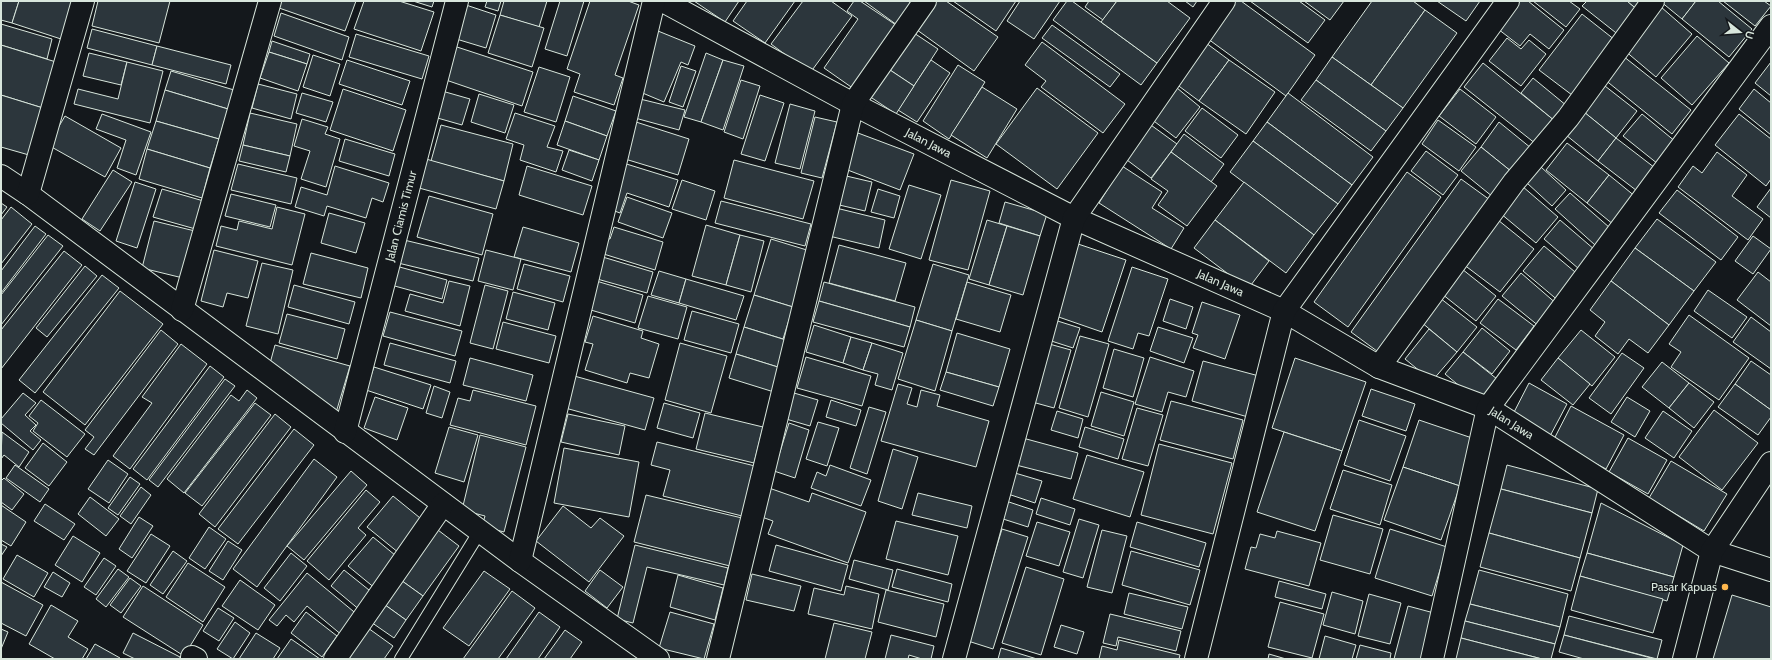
<svg xmlns="http://www.w3.org/2000/svg" width="1772" height="660" font-family="Cabin,sans-serif">
<style>
.building{fill:#2c363c;stroke:#d8e6dc}
.lines{fill:none;stroke-linecap:round;stroke-linejoin:round}
.lane-casing{stroke:#d8e6dc;stroke-width:14}
.street-casing{stroke:#d8e6dc;stroke-width:24}
.lane{stroke:#14181c;stroke-width:12}
.street{stroke:#14181c;stroke-width:22}
.poi-dot{fill:#ffb74d;stroke:#14181c;stroke-width:1.5}
.labels{text-anchor:middle;stroke-width:3;stroke-linejoin:round;paint-order:stroke}
.street-label{font-size:12px;fill:#d8e6dc;stroke:#14181c}
.poi-label{font-size:12px;fill:#d8e6dc;stroke:#14181c;text-anchor:end}
</style>
<rect width="100%" height="100%" fill="#14181c"/>
<g class="building">
<polygon points="1,1 19,1 12,23 1,20"/>
<polygon points="19,1 73,1 61,39 12,23"/>
<polygon points="98,1 170,1 159,43 92,26"/>
<polygon points="281,1 356,1 345,31 279,8"/>
<polygon points="364,1 399,1 434,12 421,51 354,29"/>
<polygon points="413,1 434,1 432,7"/>
<polygon points="487,1 501,1 498,11 485,7"/>
<polygon points="504,1 547,1 539,27 500,15"/>
<polygon points="560,1 584,1 567,56 545,49"/>
<polygon points="590,1 628,1 639,5 615,75 623,78 614,105 574,92 580,74 567,69"/>
<polygon points="694,1 739,1 725,22"/>
<polygon points="747,1 795,1 765,43 733,21"/>
<polygon points="803,1 831,1 852,16 810,73 771,44"/>
<polygon points="854,1 860,1 896,25 854,89 824,68 858,19 847,11"/>
<polygon points="864,1 908,1 912,4 897,25"/>
<polygon points="931,1 946,1 998,37 974,71 913,27"/>
<polygon points="953,1 1016,1 996,31"/>
<polygon points="1020,1 1060,1 1034,39 1007,21"/>
<polygon points="1067,1 1072,1 1157,63 1141,85 1053,20"/>
<polygon points="1089,1 1117,1 1103,20 1085,7"/>
<polygon points="1117,1 1167,1 1190,18 1157,63 1101,22"/>
<polygon points="1185,1 1197,1 1193,7"/>
<polygon points="1229,1 1241,1 1315,55 1286,96 1204,36"/>
<polygon points="1250,1 1299,1 1325,20 1308,43"/>
<polygon points="1304,1 1344,1 1330,20"/>
<polygon points="1372,1 1413,1 1425,10 1371,85 1332,57"/>
<polygon points="1437,1 1480,1 1466,21"/>
<polygon points="1520,1 1528,1 1564,30 1549,49 1530,34 1520,46 1498,29"/>
<polygon points="1533,1 1569,1 1580,9 1566,27"/>
<polygon points="1587,1 1627,1 1639,11 1620,36 1582,6"/>
<polygon points="1627,1 1647,1 1639,11"/>
<polygon points="1660,1 1696,1 1682,19"/>
<polygon points="1696,1 1718,1 1752,29 1729,57 1682,19"/>
<polygon points="1723,1 1764,1 1771,6 1755,26"/>
<polygon points="463,4 496,15 486,48 453,38"/>
<polygon points="1661,7 1692,34 1656,77 1624,50"/>
<polygon points="1425,10 1457,33 1403,108 1371,85"/>
<polygon points="281,13 349,37 342,60 274,36"/>
<polygon points="1582,14 1615,40 1572,95 1539,70"/>
<polygon points="500,15 544,28 532,67 488,53"/>
<polygon points="1,24 52,39 47,59 1,45"/>
<polygon points="1052,25 1120,74 1110,87 1042,38"/>
<polygon points="92,29 157,46 152,65 87,48"/>
<polygon points="908,29 938,49 914,86 884,66"/>
<polygon points="658,31 695,46 688,65 681,62 664,102 633,89"/>
<polygon points="356,34 429,56 422,79 349,57"/>
<polygon points="1697,36 1729,63 1692,105 1661,78"/>
<polygon points="1507,38 1521,49 1529,40 1546,54 1521,86 1489,61"/>
<polygon points="1202,40 1229,60 1199,101 1172,81"/>
<polygon points="272,41 310,54 307,64 269,52"/>
<polygon points="1042,42 1125,104 1103,133 1041,87 1046,81 1025,65"/>
<polygon points="1,45 56,62 43,108 1,95"/>
<polygon points="157,46 231,65 226,84 152,65"/>
<polygon points="454,46 533,72 522,106 443,79"/>
<polygon points="269,52 307,64 298,91 260,78"/>
<polygon points="89,53 127,62 121,85 83,76"/>
<polygon points="706,53 723,60 701,122 684,117"/>
<polygon points="313,55 340,64 330,96 303,87"/>
<polygon points="1623,56 1691,110 1672,134 1604,79"/>
<polygon points="1332,57 1403,108 1386,131 1316,80"/>
<polygon points="347,60 410,81 402,105 339,84"/>
<polygon points="723,60 744,66 723,130 701,122"/>
<polygon points="931,60 950,73 917,122 898,110"/>
<polygon points="1229,60 1275,92 1246,134 1199,101"/>
<polygon points="127,62 163,71 150,123 74,104 78,89 118,99"/>
<polygon points="1771,62 1771,96 1755,83"/>
<polygon points="1483,63 1555,121 1536,144 1464,87"/>
<polygon points="958,65 985,82 949,139 923,121"/>
<polygon points="681,66 696,71 683,107 669,102"/>
<polygon points="884,66 914,86 896,114 866,94"/>
<polygon points="539,67 570,77 556,122 524,112"/>
<polygon points="171,71 234,90 228,109 165,90"/>
<polygon points="1533,78 1567,106 1555,121 1521,93"/>
<polygon points="741,80 760,86 743,139 724,132"/>
<polygon points="1316,80 1386,131 1371,151 1301,100"/>
<polygon points="1171,83 1200,107 1176,138 1146,115"/>
<polygon points="258,84 297,94 291,119 252,108"/>
<polygon points="1605,86 1637,111 1616,138 1584,112"/>
<polygon points="982,87 1017,109 987,158 951,135"/>
<polygon points="1037,88 1098,133 1057,189 996,144"/>
<polygon points="343,89 406,110 393,151 330,130"/>
<polygon points="1460,89 1496,117 1476,144 1439,116"/>
<polygon points="1754,89 1771,103 1771,135 1739,109"/>
<polygon points="165,90 228,109 219,139 156,121"/>
<polygon points="442,91 470,99 462,125 434,117"/>
<polygon points="302,93 333,102 326,122 296,113"/>
<polygon points="1288,93 1373,157 1352,185 1267,122"/>
<polygon points="479,94 514,105 505,133 471,122"/>
<polygon points="1,95 43,108 29,155 1,147"/>
<polygon points="760,95 784,103 765,161 741,154"/>
<polygon points="573,96 616,111 607,136 565,121"/>
<polygon points="640,99 685,110 679,130 635,118"/>
<polygon points="790,104 815,111 800,169 775,163"/>
<polygon points="1202,108 1238,135 1221,158 1185,131"/>
<polygon points="1584,112 1616,138 1598,161 1566,135"/>
<polygon points="250,113 297,124 290,156 243,145"/>
<polygon points="515,113 555,126 547,147 563,151 556,172 520,160 524,145 506,139"/>
<polygon points="102,114 151,132 136,175 117,168 126,140 96,129"/>
<polygon points="1642,114 1676,142 1658,164 1623,136"/>
<polygon points="1739,114 1771,139 1771,179 1766,186 1715,145"/>
<polygon points="65,116 121,148 105,177 48,145"/>
<polygon points="815,117 837,122 822,178 801,173"/>
<polygon points="302,119 328,127 325,134 340,139 326,187 301,179 310,151 294,146"/>
<polygon points="1144,120 1177,144 1151,178 1119,154"/>
<polygon points="1438,120 1476,147 1459,171 1422,144"/>
<polygon points="156,121 219,139 210,168 147,149"/>
<polygon points="565,121 607,136 599,160 557,145"/>
<polygon points="636,122 689,139 678,175 625,159"/>
<polygon points="1267,122 1352,185 1338,204 1253,141"/>
<polygon points="1499,122 1531,148 1512,172 1481,147"/>
<polygon points="441,125 513,144 504,181 431,161"/>
<polygon points="858,133 914,154 900,190 845,169"/>
<polygon points="1184,134 1224,164 1211,182 1171,152"/>
<polygon points="1616,138 1659,171 1641,194 1598,161"/>
<polygon points="345,139 395,154 389,176 339,161"/>
<polygon points="1253,141 1338,204 1314,235 1230,172"/>
<polygon points="1567,143 1609,175 1587,203 1546,170"/>
<polygon points="243,145 290,156 286,172 239,161"/>
<polygon points="1481,147 1512,172 1493,197 1461,171"/>
<polygon points="147,149 210,168 202,198 139,179"/>
<polygon points="569,150 599,160 592,181 562,170"/>
<polygon points="1426,151 1458,175 1443,195 1411,171"/>
<polygon points="1171,152 1217,186 1187,226 1158,205 1168,191 1151,179"/>
<polygon points="1717,152 1747,175 1732,196 1763,219 1748,240 1678,187 1693,166 1702,173"/>
<polygon points="426,159 504,181 496,209 419,188"/>
<polygon points="734,160 814,181 803,219 724,198"/>
<polygon points="620,162 678,180 669,207 627,193 620,213 604,207"/>
<polygon points="238,164 297,178 291,204 231,190"/>
<polygon points="335,166 389,183 383,202 372,198 366,218 327,206 324,216 295,207 301,187 327,195"/>
<polygon points="527,166 592,186 583,215 519,195"/>
<polygon points="1122,166 1162,192 1152,208 1184,228 1171,249 1099,203"/>
<polygon points="1541,167 1566,190 1552,206 1527,183"/>
<polygon points="113,170 132,182 100,231 82,219"/>
<polygon points="1407,172 1441,197 1348,327 1314,302"/>
<polygon points="842,175 872,182 865,211 835,204"/>
<polygon points="1609,175 1636,197 1614,225 1587,203"/>
<polygon points="1461,179 1490,200 1381,354 1351,332"/>
<polygon points="682,180 715,191 706,220 672,209"/>
<polygon points="951,180 990,191 968,270 929,260"/>
<polygon points="135,182 156,189 137,248 116,241"/>
<polygon points="1244,182 1314,235 1286,273 1215,220"/>
<polygon points="909,185 941,195 921,259 889,249"/>
<polygon points="1522,186 1558,217 1536,243 1500,213"/>
<polygon points="1771,188 1771,218 1757,207"/>
<polygon points="162,189 207,202 199,230 153,217"/>
<polygon points="878,189 900,196 894,218 871,212"/>
<polygon points="1677,190 1738,237 1721,260 1659,213"/>
<polygon points="1570,193 1610,228 1595,245 1555,209"/>
<polygon points="231,194 276,205 270,227 225,216"/>
<polygon points="429,196 493,214 482,255 417,237"/>
<polygon points="627,197 672,213 663,238 618,222"/>
<polygon points="721,201 811,224 805,246 715,223"/>
<polygon points="1005,202 1047,214 1040,236 999,223"/>
<polygon points="1,203 7,207 1,215"/>
<polygon points="11,207 32,224 1,264 1,220"/>
<polygon points="277,207 305,214 292,265 216,246 221,226 237,230 239,221 272,229"/>
<polygon points="836,208 885,220 879,248 829,236"/>
<polygon points="329,213 365,223 356,253 321,243"/>
<polygon points="1657,219 1716,262 1694,291 1635,248"/>
<polygon points="987,220 1007,226 989,285 969,279"/>
<polygon points="1215,220 1269,261 1248,289 1194,248"/>
<polygon points="1498,220 1534,249 1500,292 1463,264"/>
<polygon points="1560,220 1595,250 1579,269 1544,239"/>
<polygon points="154,221 199,232 187,279 142,268"/>
<polygon points="706,225 740,235 726,285 692,276"/>
<polygon points="35,226 46,234 1,293 1,271"/>
<polygon points="1007,226 1040,236 1023,295 989,285"/>
<polygon points="523,227 579,243 571,272 514,257"/>
<polygon points="614,227 663,242 655,270 594,251 599,236 610,239"/>
<polygon points="48,235 63,246 1,325 1,295"/>
<polygon points="740,235 764,241 751,292 726,285"/>
<polygon points="1753,236 1771,249 1753,274 1735,261"/>
<polygon points="771,239 810,251 793,307 754,295"/>
<polygon points="404,240 479,258 473,281 398,263"/>
<polygon points="1075,243 1126,260 1102,332 1050,314"/>
<polygon points="839,245 906,263 895,301 829,283"/>
<polygon points="1544,246 1581,277 1560,302 1523,271"/>
<polygon points="1635,248 1694,291 1669,325 1611,281"/>
<polygon points="214,250 258,261 248,298 227,293 223,307 201,301"/>
<polygon points="486,250 521,259 513,290 478,281"/>
<polygon points="64,251 82,265 1,369 1,330"/>
<polygon points="311,253 368,268 361,298 303,284"/>
<polygon points="596,255 653,272 647,293 590,277"/>
<polygon points="262,263 293,270 278,334 246,326"/>
<polygon points="524,264 570,276 563,302 517,289"/>
<polygon points="933,264 969,275 952,331 916,320"/>
<polygon points="85,266 97,276 47,337 36,328"/>
<polygon points="396,266 447,280 442,299 391,285"/>
<polygon points="1132,267 1168,279 1149,336 1138,333 1133,349 1108,341"/>
<polygon points="1462,269 1496,296 1476,321 1442,294"/>
<polygon points="659,271 686,279 679,303 651,295"/>
<polygon points="1758,272 1771,282 1771,326 1737,300"/>
<polygon points="1521,273 1558,305 1540,327 1502,296"/>
<polygon points="102,275 119,288 35,393 19,380"/>
<polygon points="686,279 744,296 736,320 679,303"/>
<polygon points="593,280 643,295 635,323 584,308"/>
<polygon points="449,281 470,286 460,326 405,311 410,294 443,303"/>
<polygon points="1611,281 1669,325 1648,353 1629,339 1618,354 1595,336 1605,322 1590,310"/>
<polygon points="824,282 915,307 910,327 819,301"/>
<polygon points="967,282 1011,295 1000,332 956,319"/>
<polygon points="294,285 355,302 349,324 288,307"/>
<polygon points="485,285 508,291 493,349 470,343"/>
<polygon points="1708,290 1747,317 1732,338 1694,311"/>
<polygon points="120,291 163,324 85,425 43,392"/>
<polygon points="513,292 555,303 548,330 506,319"/>
<polygon points="754,295 793,307 783,339 744,327"/>
<polygon points="648,296 687,307 678,339 638,328"/>
<polygon points="1440,298 1477,327 1457,352 1421,322"/>
<polygon points="1170,299 1193,307 1186,329 1163,321"/>
<polygon points="1498,299 1534,326 1516,350 1480,323"/>
<polygon points="819,301 910,327 904,347 813,322"/>
<polygon points="1202,302 1240,315 1225,359 1193,348 1198,335 1192,333"/>
<polygon points="692,311 739,324 731,353 684,340"/>
<polygon points="390,312 462,331 455,356 383,336"/>
<polygon points="287,314 345,329 337,359 279,343"/>
<polygon points="1689,315 1749,358 1719,400 1671,367 1681,352 1669,344"/>
<polygon points="593,316 643,331 641,338 659,344 649,378 630,373 627,383 585,370 593,344 585,342"/>
<polygon points="1751,317 1771,332 1771,369 1733,342"/>
<polygon points="1048,318 1080,328 1073,348 1042,338"/>
<polygon points="916,320 952,331 935,391 898,379"/>
<polygon points="503,322 556,336 549,363 496,349"/>
<polygon points="814,325 851,337 843,363 806,352"/>
<polygon points="744,327 789,341 781,368 736,354"/>
<polygon points="1158,327 1193,338 1184,363 1150,351"/>
<polygon points="1482,328 1510,351 1492,374 1463,352"/>
<polygon points="1429,329 1457,352 1432,381 1405,359"/>
<polygon points="161,330 178,344 94,455 85,449 94,437 85,430"/>
<polygon points="1581,330 1615,357 1592,386 1558,358"/>
<polygon points="957,333 1010,349 999,387 946,372"/>
<polygon points="1080,336 1109,344 1088,417 1059,408"/>
<polygon points="851,337 872,343 863,370 843,363"/>
<polygon points="1042,342 1071,350 1054,408 1025,400"/>
<polygon points="390,343 456,361 450,383 384,365"/>
<polygon points="680,343 727,356 711,413 665,400"/>
<polygon points="872,343 903,353 892,390 875,385 878,374 863,370"/>
<polygon points="181,344 207,364 130,469 113,456 152,403 142,397"/>
<polygon points="275,345 350,366 335,416 269,367"/>
<polygon points="1114,349 1144,358 1133,397 1103,388"/>
<polygon points="1463,352 1497,379 1479,402 1445,374"/>
<polygon points="1622,353 1644,368 1611,414 1589,398"/>
<polygon points="736,354 781,368 774,392 729,378"/>
<polygon points="806,357 871,376 862,406 797,388"/>
<polygon points="1150,357 1194,371 1186,397 1168,392 1162,412 1135,404"/>
<polygon points="470,358 533,375 526,401 463,385"/>
<polygon points="1295,358 1366,382 1342,451 1272,428"/>
<polygon points="1558,358 1590,384 1573,405 1541,380"/>
<polygon points="1203,361 1259,376 1248,417 1192,401"/>
<polygon points="1751,361 1771,375 1771,410 1735,384"/>
<polygon points="1662,362 1689,383 1669,408 1642,387"/>
<polygon points="210,366 224,377 147,480 133,469"/>
<polygon points="374,367 431,385 423,409 366,390"/>
<polygon points="946,372 999,387 993,406 940,390"/>
<polygon points="567,374 654,398 645,430 558,406"/>
<polygon points="225,379 235,386 158,487 149,480"/>
<polygon points="1529,383 1567,404 1549,438 1511,418"/>
<polygon points="1689,383 1714,402 1694,428 1669,408"/>
<polygon points="898,384 912,388 907,404 917,407 921,390 940,395 937,406 989,421 976,467 881,441"/>
<polygon points="1735,384 1771,410 1771,417 1758,435 1718,407"/>
<polygon points="434,386 450,392 442,418 426,413"/>
<polygon points="1371,389 1415,404 1406,431 1362,416"/>
<polygon points="247,390 257,398 184,493 167,479 231,395 239,401"/>
<polygon points="473,390 536,406 526,445 450,425 458,398 470,401"/>
<polygon points="1101,392 1134,402 1124,436 1091,426"/>
<polygon points="23,393 36,403 25,415 36,425 30,431 41,440 33,450 1,423 1,419"/>
<polygon points="794,393 818,400 810,426 786,419"/>
<polygon points="375,397 408,408 397,440 364,428"/>
<polygon points="1627,397 1650,411 1635,437 1611,422"/>
<polygon points="41,400 85,434 67,457 33,431 38,423 29,416"/>
<polygon points="831,400 861,410 856,426 826,417"/>
<polygon points="1171,401 1243,420 1233,459 1160,440"/>
<polygon points="255,403 271,415 202,506 185,493"/>
<polygon points="664,403 700,413 693,438 657,428"/>
<polygon points="1571,406 1624,435 1606,469 1553,441"/>
<polygon points="869,407 886,412 867,474 850,468"/>
<polygon points="1137,408 1163,415 1148,466 1122,459"/>
<polygon points="1714,410 1758,443 1722,490 1679,457"/>
<polygon points="1057,411 1083,419 1078,438 1051,430"/>
<polygon points="1663,411 1692,431 1674,458 1645,438"/>
<polygon points="705,413 763,427 754,463 696,449"/>
<polygon points="275,414 291,427 215,527 199,514"/>
<polygon points="568,414 625,426 619,455 561,442"/>
<polygon points="1359,420 1406,436 1390,481 1344,465"/>
<polygon points="1419,420 1475,439 1460,486 1403,467"/>
<polygon points="818,422 839,428 827,466 806,459"/>
<polygon points="789,423 809,430 795,478 774,471"/>
<polygon points="449,427 478,435 464,482 435,473"/>
<polygon points="1085,427 1124,439 1118,459 1079,447"/>
<polygon points="294,429 314,445 238,544 218,529"/>
<polygon points="2,432 29,452 19,467 4,455 1,459"/>
<polygon points="1284,432 1342,451 1315,531 1257,512"/>
<polygon points="480,435 526,447 504,532 482,526 485,516 462,510"/>
<polygon points="1019,437 1078,453 1071,479 1012,464"/>
<polygon points="1628,438 1667,460 1648,494 1609,472"/>
<polygon points="657,442 755,466 742,516 663,496 670,470 651,465"/>
<polygon points="43,443 67,462 49,486 25,468"/>
<polygon points="1159,444 1232,463 1213,534 1141,515"/>
<polygon points="564,448 639,462 629,517 554,503"/>
<polygon points="893,449 918,457 902,509 878,501"/>
<polygon points="1087,455 1144,472 1130,517 1073,499"/>
<polygon points="314,459 337,477 257,587 233,569"/>
<polygon points="108,460 128,474 109,503 88,489"/>
<polygon points="1671,461 1727,494 1704,531 1649,498"/>
<polygon points="15,465 49,489 40,502 6,478"/>
<polygon points="830,465 871,480 861,506 811,488 817,472 826,476"/>
<polygon points="1507,465 1598,489 1592,513 1501,489"/>
<polygon points="1403,467 1460,486 1441,540 1384,520"/>
<polygon points="1343,470 1392,485 1380,525 1330,509"/>
<polygon points="351,471 367,485 304,560 287,546"/>
<polygon points="1015,473 1042,481 1035,503 1008,494"/>
<polygon points="130,477 140,484 118,515 108,508"/>
<polygon points="4,478 24,494 12,510 1,502 1,481"/>
<polygon points="141,487 151,495 131,524 120,516"/>
<polygon points="769,488 809,502 812,493 866,512 848,563 768,534 773,521 759,516"/>
<polygon points="1501,489 1592,513 1580,558 1489,533"/>
<polygon points="366,490 380,502 358,528 366,535 329,580 307,561"/>
<polygon points="918,493 972,506 967,528 912,515"/>
<polygon points="646,495 742,518 730,566 634,542"/>
<polygon points="393,496 425,522 399,553 367,527"/>
<polygon points="90,497 119,519 106,536 78,514"/>
<polygon points="1041,498 1075,509 1070,525 1036,514"/>
<polygon points="1006,501 1033,510 1028,527 1000,518"/>
<polygon points="1601,503 1683,545 1674,577 1587,553"/>
<polygon points="45,504 75,524 64,540 34,521"/>
<polygon points="1,505 26,522 11,546 1,540"/>
<polygon points="563,506 591,528 600,518 624,536 589,582 536,541"/>
<polygon points="1333,515 1383,529 1370,574 1320,560"/>
<polygon points="139,517 153,526 132,558 119,549"/>
<polygon points="1079,519 1099,525 1083,578 1063,572"/>
<polygon points="896,521 958,536 948,575 886,559"/>
<polygon points="1037,522 1070,532 1059,566 1026,556"/>
<polygon points="1137,522 1206,543 1199,567 1130,547"/>
<polygon points="209,527 226,539 205,569 189,558"/>
<polygon points="434,527 459,546 423,596 398,578"/>
<polygon points="1002,529 1028,537 993,649 968,641"/>
<polygon points="1390,529 1447,547 1432,596 1375,578"/>
<polygon points="1102,530 1127,536 1112,593 1087,587"/>
<polygon points="1277,531 1321,543 1309,586 1245,569 1251,547 1256,548 1260,534 1275,538"/>
<polygon points="1489,533 1580,558 1571,591 1480,567"/>
<polygon points="151,534 170,546 146,583 127,571"/>
<polygon points="73,536 100,553 82,582 55,565"/>
<polygon points="373,537 401,560 376,589 348,566"/>
<polygon points="228,541 242,550 223,580 209,571"/>
<polygon points="1,544 7,547 1,556"/>
<polygon points="635,545 728,568 724,585 647,567 633,623 617,619"/>
<polygon points="776,545 848,565 841,591 769,571"/>
<polygon points="173,551 187,561 163,594 150,585"/>
<polygon points="1131,551 1200,570 1190,605 1122,585"/>
<polygon points="291,553 307,566 280,601 264,588"/>
<polygon points="1587,553 1674,577 1667,601 1580,576"/>
<polygon points="17,555 48,573 34,597 3,579"/>
<polygon points="104,558 116,566 96,595 84,587"/>
<polygon points="854,560 893,570 888,590 849,579"/>
<polygon points="188,563 225,587 203,622 166,597"/>
<polygon points="1026,567 1064,579 1041,655 1002,643"/>
<polygon points="118,569 129,577 106,607 96,599"/>
<polygon points="897,569 952,584 948,602 892,587"/>
<polygon points="344,570 374,594 361,611 331,586"/>
<polygon points="600,570 623,587 607,608 585,591"/>
<polygon points="1479,570 1568,594 1560,627 1470,604"/>
<polygon points="484,571 510,589 469,646 443,628"/>
<polygon points="53,572 70,583 62,597 44,587"/>
<polygon points="307,573 359,616 343,636 307,606 294,622 286,615 277,626 269,620"/>
<polygon points="752,574 801,586 794,611 746,600"/>
<polygon points="678,575 723,588 715,620 670,607"/>
<polygon points="1580,576 1663,599 1653,633 1571,610"/>
<polygon points="130,578 141,586 121,613 110,605"/>
<polygon points="398,578 423,596 406,620 381,602"/>
<polygon points="240,580 275,605 258,630 222,606"/>
<polygon points="1279,581 1326,594 1322,609 1275,597"/>
<polygon points="1,582 43,605 26,636 1,623"/>
<polygon points="143,586 203,625 184,656 123,617"/>
<polygon points="846,586 879,594 872,629 808,614 814,588 844,595"/>
<polygon points="886,590 944,604 936,637 878,622"/>
<polygon points="512,591 535,608 498,659 463,659"/>
<polygon points="1332,592 1363,601 1355,634 1323,625"/>
<polygon points="1129,593 1188,607 1182,629 1124,614"/>
<polygon points="1369,594 1401,603 1390,644 1358,636"/>
<polygon points="1732,595 1771,607 1771,659 1713,659"/>
<polygon points="381,602 406,620 394,638 368,620"/>
<polygon points="1280,602 1324,614 1312,658 1268,647"/>
<polygon points="1470,604 1560,627 1555,644 1465,621"/>
<polygon points="51,605 78,621 68,637 88,649 82,659 55,659 29,644"/>
<polygon points="1408,606 1434,613 1422,659 1394,659"/>
<polygon points="218,608 234,618 219,641 203,631"/>
<polygon points="306,612 337,636 322,657 291,633"/>
<polygon points="539,612 560,627 538,659 506,659"/>
<polygon points="670,612 714,624 704,659 659,648"/>
<polygon points="1110,614 1181,631 1176,651 1118,637 1116,646 1103,643"/>
<polygon points="1569,616 1662,640 1657,659 1564,635"/>
<polygon points="1465,621 1555,644 1551,659 1542,659 1461,638"/>
<polygon points="235,622 250,633 233,659 217,649"/>
<polygon points="834,623 872,632 865,659 825,659"/>
<polygon points="1061,625 1084,632 1077,654 1054,647"/>
<polygon points="368,628 393,646 384,659 346,659"/>
<polygon points="1,629 8,632 1,649"/>
<polygon points="565,630 582,642 570,659 544,659"/>
<polygon points="133,633 180,657 180,659 135,659 123,653"/>
<polygon points="256,633 280,648 273,659 239,659"/>
<polygon points="891,635 934,646 931,659 922,659 909,655 908,659 885,659"/>
<polygon points="1564,635 1655,659 1584,659 1559,652"/>
<polygon points="1325,636 1356,645 1352,659 1319,659"/>
<polygon points="1461,638 1542,659 1456,659"/>
<polygon points="291,639 320,659 277,659"/>
<polygon points="1119,640 1180,655 1179,659 1099,659 1102,646 1117,650"/>
<polygon points="95,644 120,658 119,659 86,659"/>
<polygon points="1360,645 1391,653 1390,659 1356,659"/>
<polygon points="1001,648 1037,659 998,659"/>
<polygon points="1269,654 1286,659 1268,659"/>
</g>
<g class="lines">
<g class="lane-casing">
<polyline id="lane" points="401,659 480,531"/>
</g>
<g class="street-casing">
<g id="street">
<path id="s1" d="M663 1 853 104 1074 218 1284 311 1379 367 1488 408 1712 551 1771 570"/>
<polyline points="1,176 28,194 520,561 658,659"/>
<polyline points="28,194 83,1"/>
<polyline points="182,310 270,1"/>
<polyline points="1379,367 1514,182 1568,118 1653,1"/>
<path id="s2" d="M345 432 457 1"/>
<polyline points="520,561 654,1"/>
<polyline points="192,657 196,659"/>
<polyline points="335,659 443,504"/>
<polyline points="718,659 853,104 925,1"/>
<polyline points="954,659 1074,218 1224,1"/>
<polyline points="1196,659 1284,311 1508,1"/>
<polyline points="1432,659 1488,408 1771,26"/>
<polyline points="1684,659 1712,551 1771,463"/>
</g>
</g>
<use href="#lane" class="lane"/>
<use href="#street" class="street"/>
</g>
<circle class="poi-dot" cx="1725" cy="587" r="4"/>
<g class="labels">
<g class="street-label">
<text dy="4" stroke="none"><textPath href="#s1" startOffset="301">Jalan Jawa</textPath></text>
<text dy="4" stroke="none"><textPath href="#s2" startOffset="223">Jalan Ciamis Timur</textPath></text>
<text dy="4" stroke="none"><textPath href="#s1" startOffset="625">Jalan Jawa</textPath></text>
<text dy="4" stroke="none"><textPath href="#s1" startOffset="949">Jalan Jawa</textPath></text>
</g>
<g class="poi-label">
<text x="1717" y="591">Pasar Kapuas</text>
</g>
</g>
<rect width="1772" height="660" fill="none" stroke="#d8e6dc" stroke-width="4"/>
<g transform="translate(1740 32) rotate(107)" stroke="#14181c" stroke-width="3" paint-order="stroke">
<path d="M0-3L7 15L0 10L-7 15Z" fill="#d8e6dc"/>
<text y="-6" font-size="11" font-weight="bold" text-anchor="middle" fill="#d8e6dc">U</text>
</g>
</svg>
